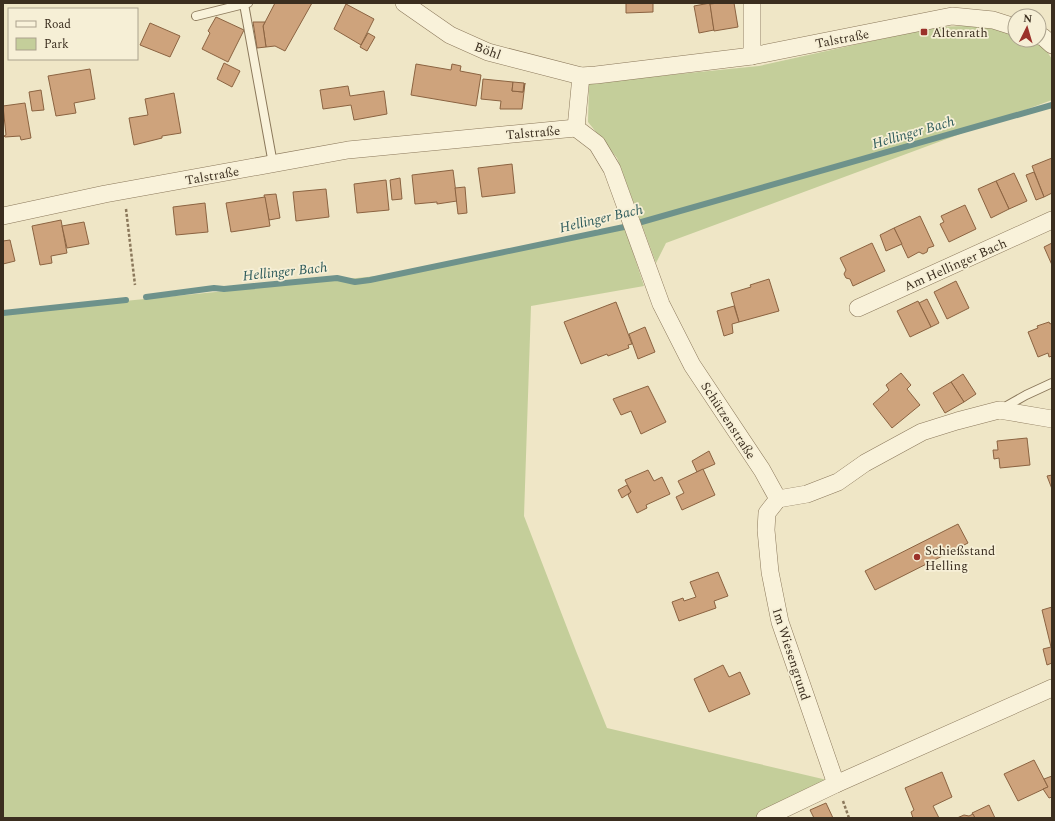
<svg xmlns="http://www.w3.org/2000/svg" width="1055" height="821" font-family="Spectral,serif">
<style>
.green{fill:#c4ce9a}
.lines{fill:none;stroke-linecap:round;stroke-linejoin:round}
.stream{stroke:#6e928b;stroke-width:6}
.building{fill:#cea37c;stroke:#8b6341}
.lane-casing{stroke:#8b785b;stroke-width:10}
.street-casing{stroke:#8b785b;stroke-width:18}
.path{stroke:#8b785b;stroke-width:2.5;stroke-dasharray:3 2;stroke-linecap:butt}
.lane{stroke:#f9f2da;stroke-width:8}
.street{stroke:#f9f2da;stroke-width:17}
.poi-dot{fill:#9b312a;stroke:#f6efd6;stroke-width:1.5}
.labels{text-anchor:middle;stroke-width:3.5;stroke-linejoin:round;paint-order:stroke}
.poi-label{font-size:13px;fill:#3b2e1f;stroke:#f6efd6;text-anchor:start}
.street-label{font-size:13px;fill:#3b2e1f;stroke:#f6efd6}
.water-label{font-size:14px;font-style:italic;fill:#2e5b5b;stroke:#f6efd6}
</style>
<rect width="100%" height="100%" fill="#efe6c6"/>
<g class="green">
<polygon points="994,25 1015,33 1015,40 1032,40 1041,43 1052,59 1052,100 666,243 656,263 617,158 588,122 589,83 759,66 935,27"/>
<polygon points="625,228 644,286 531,306 524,516 576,651 607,728 827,780 757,818 3,818 3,313 377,276"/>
</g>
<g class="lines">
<g class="stream">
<polyline points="146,297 214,288 224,289 337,278 355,282 370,280 624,227 1052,105"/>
<polyline points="3,313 126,300"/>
</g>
</g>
<g class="building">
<polygon points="275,3 312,3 285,51 275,46 266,47 263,26"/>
<polygon points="626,3 653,3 653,12 626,13"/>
<polygon points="710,3 714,30 699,33 694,6"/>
<polygon points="719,3 734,3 738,27 714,31 710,4"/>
<polygon points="346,4 374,19 361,45 334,29"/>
<polygon points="216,17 244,30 228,62 202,49 210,33 208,31"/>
<polygon points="253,22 265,22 263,26 266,47 257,48"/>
<polygon points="150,23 180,36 170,57 140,45"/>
<polygon points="368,33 375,37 367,51 360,47"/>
<polygon points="224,63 240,71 232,87 217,79"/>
<polygon points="416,64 451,70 452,64 461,66 460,71 481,75 476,106 411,95"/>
<polygon points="90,69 95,99 74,103 76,113 56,116 48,76"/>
<polygon points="483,79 513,82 512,91 523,92 525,83 522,109 500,109 501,101 481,99"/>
<polygon points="513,82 524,83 523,92 512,91"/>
<polygon points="348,86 350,96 384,91 387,114 354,120 351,105 323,109 320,90"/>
<polygon points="41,90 44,110 32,111 29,92"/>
<polygon points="174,93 181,133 162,136 162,138 134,145 129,118 148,115 145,99"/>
<polygon points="25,103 31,138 21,140 20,136 5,137 4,136 6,135 3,106"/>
<polygon points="1052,158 1052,193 1044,197 1032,166"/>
<polygon points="512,164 515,193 482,197 478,168"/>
<polygon points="453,170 457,201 437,204 437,202 415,204 412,175"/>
<polygon points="1034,172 1044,197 1036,200 1026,175"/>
<polygon points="1014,173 1027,201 1009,209 996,181"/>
<polygon points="400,178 402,199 392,200 390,180"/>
<polygon points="386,180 389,210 357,213 354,184"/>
<polygon points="996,181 1009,209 991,218 978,189"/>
<polygon points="465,187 467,213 458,214 455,188"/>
<polygon points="326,189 329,217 296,221 293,192"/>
<polygon points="276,194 280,218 269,220 264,195"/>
<polygon points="265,197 270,226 231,232 226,203"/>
<polygon points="205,203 208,232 176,235 173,207"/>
<polygon points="965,205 976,229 949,242 940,224 944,222 941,216"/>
<polygon points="920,216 934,246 928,248 927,252 923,254 919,252 908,258 894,228"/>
<polygon points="61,220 67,253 51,256 52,263 40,265 32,226"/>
<polygon points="84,222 89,244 67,248 62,226"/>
<polygon points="894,228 902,244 886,251 880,235"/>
<polygon points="10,240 15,261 3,264 3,241"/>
<polygon points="872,243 885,271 853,286 850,279 846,278 844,274 846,270 840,258"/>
<polygon points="1052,243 1052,265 1044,247"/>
<polygon points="769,279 779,311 739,322 731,293 751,287 750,285"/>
<polygon points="956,281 969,308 947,319 934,292"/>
<polygon points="927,299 939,323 931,327 919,303"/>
<polygon points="918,301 931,327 910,337 897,311"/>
<polygon points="616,302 632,344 628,345 629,348 608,356 607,354 581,364 564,322"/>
<polygon points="734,306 739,322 732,324 733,333 724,336 717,311"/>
<polygon points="1049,322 1050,324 1052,323 1052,356 1049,357 1048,353 1038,357 1028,332 1038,328 1037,326"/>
<polygon points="645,327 655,352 638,359 629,334"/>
<polygon points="901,373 911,385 907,389 920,405 892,428 873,404 889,390 886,385"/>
<polygon points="963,374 976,394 964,402 951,382"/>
<polygon points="951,382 964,402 945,413 933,393"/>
<polygon points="648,386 666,422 641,434 631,411 621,415 613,399"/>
<polygon points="1027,438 1030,465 1000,468 999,458 994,459 993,450 998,450 997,441"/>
<polygon points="709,451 715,464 697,472 692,461"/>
<polygon points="703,469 715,495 682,510 676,497 684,493 678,481"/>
<polygon points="648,470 654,481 662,477 670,494 646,505 647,508 637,513 628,495 631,492 625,480"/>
<polygon points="1052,475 1052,489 1047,476"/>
<polygon points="627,485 631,492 622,498 618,490"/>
<polygon points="958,524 968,543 875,590 865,571"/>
<polygon points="718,572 728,596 714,601 716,608 679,621 672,602 683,598 684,601 696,597 690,582"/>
<polygon points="1052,607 1052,663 1047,665 1043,649 1051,647 1042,610"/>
<polygon points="723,665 729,677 740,672 750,694 709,712 694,679"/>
<polygon points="1034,760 1048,787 1018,801 1004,774"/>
<polygon points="942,772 952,797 933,806 939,818 913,818 911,812 914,810 905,788"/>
<polygon points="1052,776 1052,797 1049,798 1043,789 1048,787 1044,779"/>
<polygon points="826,803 833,818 814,818 810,810"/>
<polygon points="989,805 995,818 975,818 972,813"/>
<polygon points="973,814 975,818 957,818 964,815 969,816"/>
</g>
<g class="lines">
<g class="lane-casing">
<g id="lane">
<polyline points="244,4 273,164"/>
<polyline points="196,16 248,3"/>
<polyline points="1003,408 1026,395 1052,383"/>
</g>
</g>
<g class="street-casing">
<g id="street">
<polyline points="404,3 450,35 488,52 581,76 596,75 752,56 952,16 993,20 1015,27"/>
<polyline points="752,3 752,56"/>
<polyline points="1039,36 1043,37 1052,45"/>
<polyline points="576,128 597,144 612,169 661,304 692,365 762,470 778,499"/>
<polyline points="576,128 581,76"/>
<polyline points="3,216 105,194 348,150 576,128"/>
<polyline points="858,308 1052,220"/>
<polyline points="778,499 767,513 766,530 770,572 780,622 836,784"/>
<polyline points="778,499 807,494 838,482 865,463 922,432 957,421 999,410 1052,419"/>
<polyline points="765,818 836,784 1052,688"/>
</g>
</g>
<g class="path">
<polyline points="126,209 135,285"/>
<polyline points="843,801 849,818"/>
</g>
<use href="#lane" class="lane"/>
<use href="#street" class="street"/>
</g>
<g class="poi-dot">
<rect x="920" y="28" width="8" height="8" rx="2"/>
<circle cx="917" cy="557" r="4"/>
</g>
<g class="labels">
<g class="poi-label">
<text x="932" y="37">Altenrath</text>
<text x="925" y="555">Schießstand<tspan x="925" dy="15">Helling</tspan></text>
</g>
<g class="street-label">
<text transform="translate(842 38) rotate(-11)" y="5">Talstraße</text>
<text transform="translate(488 50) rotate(20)" y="5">Böhl</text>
<text transform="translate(533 132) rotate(-5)" y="5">Talstraße</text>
<text transform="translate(212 175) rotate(-10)" y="5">Talstraße</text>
<text transform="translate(955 264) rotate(-24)" y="5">Am Hellinger Bach</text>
<text transform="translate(729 420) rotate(57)" y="5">Schützenstraße</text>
<text transform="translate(792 654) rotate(72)" y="5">Im Wiesengrund</text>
</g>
<g class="water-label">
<text transform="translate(913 132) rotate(-16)" y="5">Hellinger Bach</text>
<text transform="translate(601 218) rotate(-13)" y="5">Hellinger Bach</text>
<text transform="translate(285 271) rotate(-6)" y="5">Hellinger Bach</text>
</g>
</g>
<rect width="1055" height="821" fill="none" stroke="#3b2e1f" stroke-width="8"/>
<rect x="8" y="8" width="130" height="52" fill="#f6efd6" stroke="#aba28d"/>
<rect x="16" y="21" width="20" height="6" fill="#f9f2da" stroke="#aba28d"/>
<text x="44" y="28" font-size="12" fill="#3b2e1f">Road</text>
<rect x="16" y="38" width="20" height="12" fill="#c4ce9a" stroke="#aba28d"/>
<text x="44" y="48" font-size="12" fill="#3b2e1f">Park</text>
<g transform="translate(1027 28) rotate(5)"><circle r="19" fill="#f6efd6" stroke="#aba28d"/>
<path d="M0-3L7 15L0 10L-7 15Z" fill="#9b312a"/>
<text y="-6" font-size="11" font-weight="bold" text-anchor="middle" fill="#3b2e1f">N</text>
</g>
</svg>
